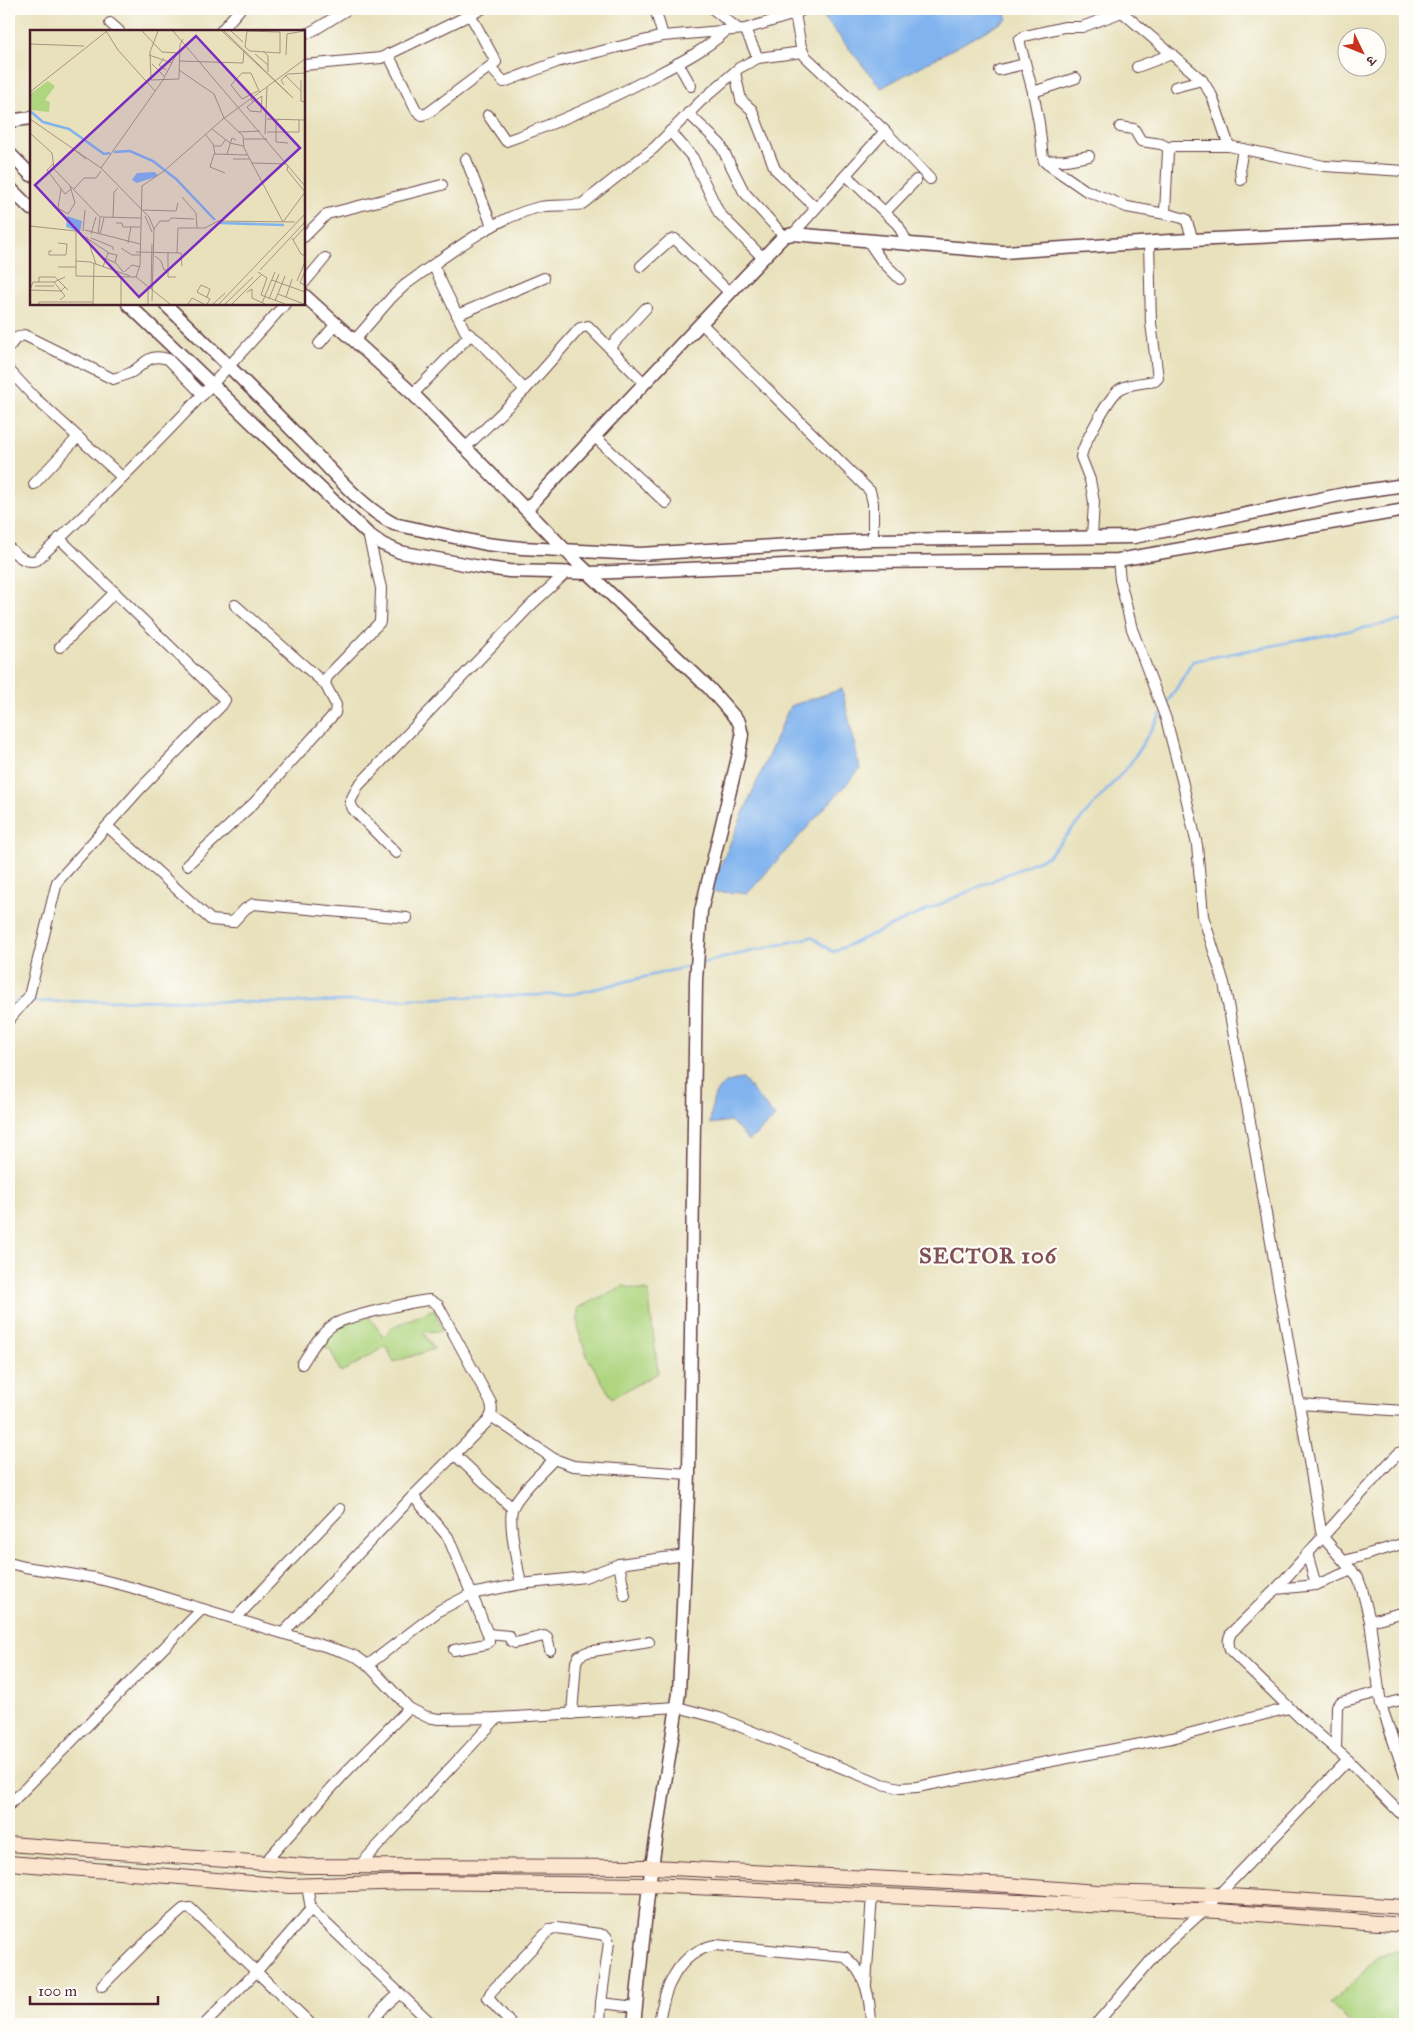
<svg xmlns="http://www.w3.org/2000/svg" width="1414" height="2033" font-family="'IM FELL Great Primer','Noto Serif Devanagari',serif">
<style>
.green{fill:#afd580;stroke:#7c7a56}
.water{fill:#81b4ee;stroke:#666a8c}
.lines{fill:none;stroke-linecap:round;stroke-linejoin:round}
.stream{stroke:#81b4ee;stroke-width:2.5}
.minor-casing{stroke:#623c41;stroke-width:12}
.tertiary-casing{stroke:#623c41;stroke-width:15}
.secondary-casing{stroke:#623c41;stroke-width:16}
.minor{stroke:#fff;stroke-width:10}
.tertiary{stroke:#fff;stroke-width:12}
.secondary{stroke:#fce5cf;stroke-width:14}
.labels{text-anchor:middle;stroke-width:4.5;stroke-linejoin:round;paint-order:stroke}
.district-label{font-size:22px;font-weight:bold;letter-spacing:1px;fill:#815056;stroke:#fdfcf7}
.inset-river{fill:none;stroke:#81b4ee;stroke-width:2.5}
.inset-road{fill:none;stroke:#a99382;stroke-width:1}
.view{fill:#7b2cbf;fill-opacity:0.15;stroke:#7b2cbf;stroke-width:2.5}
.inset-edge{fill:none;stroke:#4a1f2b;stroke-width:2.5}
</style>
<rect width="100%" height="100%" fill="#fdfcf7"/>
<filter id="ink" filterUnits="userSpaceOnUse"><feTurbulence type="fractalNoise" baseFrequency=".02" numOctaves="2"/><feDisplacementMap in="SourceGraphic" scale="10" xChannelSelector="R" yChannelSelector="G"/><feConvolveMatrix kernelMatrix="1 2 1 2 8 2 1 2 1" color-interpolation-filters="sRGB"/></filter>
<filter id="wash" filterUnits="userSpaceOnUse"><feTurbulence type="fractalNoise" baseFrequency=".0096" numOctaves="4" result="noise"/><feDisplacementMap in="SourceGraphic" scale="20" xChannelSelector="R" yChannelSelector="G"/><feGaussianBlur stdDeviation="1.12" result="paint"/><feColorMatrix in="noise" values="0 0 0 0 0 0 0 0 0 0 0 0 0 0 0 0 0 1.4 0 .05"/><feComposite in="paint" operator="in"/></filter>
<g filter="url(#wash)">
<rect width="100%" height="100%" fill="#e8e1bc"/>
<g class="green">
<polygon points="623,1286 648,1291 658,1373 612,1398 588,1358 578,1330 578,1308"/>
<path d="M434 1309 443 1331 423 1332 434 1349 394 1362 386 1346 341 1373 330 1349H320C334 1325 343 1322 369 1317L384 1337 393 1327Z"/>
<polygon points="1405,1949 1405,2024 1351,2024 1330,2004 1360,1976 1377,1956"/>
</g>
<g class="water">
<polygon points="821,9 1004,9 1008,19 881,88 818,10"/>
<polygon points="842,689 860,769 748,893 709,892 790,706"/>
<path d="M743 1079 775 1117 749 1141 731 1121 710 1124C713 1098 712 1082 743 1079Z"/>
</g>
<g class="lines">
<g class="stream">
<polyline points="1165,707 1193,661 1405,620"/>
<polyline points="702,963 812,937 833,952 1048,856 1130,764 1161,714"/>
<polyline points="31,1002 170,1000 280,1003 574,994 694,965"/>
<polyline points="9,1005 20,1000"/>
</g>
</g>
</g>
<g filter="url(#ink)">
<g class="lines">
<g class="minor-casing">
<g id="minor">
<polyline points="655,9 663,36"/>
<polyline points="713,9 738,29"/>
<polyline points="795,14 801,47 805,56 885,131 930,179"/>
<polyline points="110,23 119,31"/>
<polyline points="745,29 758,58"/>
<polyline points="221,31 240,9"/>
<polyline points="304,35 316,29 348,9"/>
<polyline points="388,54 416,110 422,115 428,113 496,62 467,9"/>
<polyline points="678,63 691,86"/>
<polyline points="304,65 381,58 482,9"/>
<polyline points="1137,67 1172,54"/>
<polyline points="491,68 504,82 557,62 663,36 745,29 795,14 805,9"/>
<polyline points="999,70 1025,64"/>
<polyline points="735,72 741,100 752,110 775,169 816,208"/>
<polyline points="1175,87 1202,80"/>
<polyline points="1033,92 1076,78"/>
<polyline points="688,113 720,144 744,192 784,236"/>
<path d="M488 115 506 141C558 123 606 101 654 76 679 63 705 50 726 31"/>
<polyline points="1120,127 1134,129 1141,141 1161,144 1169,148"/>
<polyline points="670,131 693,158 719,213 763,258"/>
<polyline points="466,159 492,226"/>
<polyline points="1044,161 1066,160 1089,156"/>
<polyline points="846,175 898,225 908,244"/>
<polyline points="1241,180 1240,166 1243,149"/>
<polyline points="885,212 916,180"/>
<polyline points="1165,213 1168,151 1173,146 1229,146 1324,166 1405,171"/>
<polyline points="793,234 885,131"/>
<polyline points="304,237 327,214 442,185"/>
<polyline points="1193,240 1186,219 1171,215 1127,207 1085,190 1046,163 1043,158 1039,123 1033,92 1019,40 1025,36 1064,27 1082,27 1122,12 1202,80 1212,96 1229,146"/>
<polyline points="868,241 881,260 900,279"/>
<polyline points="433,265 465,331 480,342 525,390"/>
<polyline points="641,266 669,241 675,239 730,293"/>
<polyline points="304,283 325,258"/>
<polyline points="457,315 544,278"/>
<polyline points="702,324 870,491 873,503 873,540"/>
<path d="M354 341 392 297 405 285C443 258 494 217 540 207 554 204 568 207 582 204L654 148 701 101 739 68 758 58 802 52"/>
<polyline points="319,344 336,324"/>
<path d="M9 347 16 338 24 335 113 379C119 377 126 375 132 372 146 363 149 353 168 359L203 395"/>
<polyline points="610,347 646,308"/>
<polyline points="9,370 34,397 122,477"/>
<polyline points="413,394 470,335"/>
<polyline points="594,436 666,503"/>
<polyline points="466,447 525,390 580,328 588,326 643,382"/>
<polyline points="34,484 78,437"/>
<path d="M1092 537 1094 502 1090 480 1081 457C1083 444 1110 395 1120 389 1130 383 1145 383 1155 381L1158 378 1151 323 1149 243"/>
<path d="M9 548C18 555 24 564 37 560 124 479 206 393 285 304"/>
<polyline points="1118,560 1120,580 1132,629 1166,719 1182,780 1197,845 1203,916 1224,983 1251,1127 1322,1536 1358,1578 1362,1589 1370,1621 1381,1705 1405,1775"/>
<polyline points="235,605 325,684"/>
<polyline points="60,647 115,592"/>
<polyline points="107,826 211,920 233,922 245,909 253,904 407,918"/>
<polyline points="396,853 353,809 350,802 358,786 531,605 566,573"/>
<polyline points="187,865 254,803 335,713 336,705 325,684 327,677 380,622 381,588 368,534"/>
<polyline points="9,1020 29,996 57,882 140,789 222,705 225,700 59,538"/>
<polyline points="1299,1404 1405,1411"/>
<polyline points="491,1416 554,1459 573,1466 689,1474"/>
<path d="M1405 1450 1399 1453 1387 1465 1276 1589 1231 1633C1228 1639 1228 1643 1230 1650L1301 1719 1348 1760 1405 1818"/>
<polyline points="454,1454 512,1508"/>
<polyline points="413,1496 448,1537 488,1634 489,1642 486,1644 454,1650"/>
<polyline points="1307,1553 1316,1585"/>
<polyline points="1345,1561 1405,1543"/>
<polyline points="9,1563 25,1567 95,1578 130,1587 344,1652 357,1657 368,1665 409,1708 427,1717 439,1719 497,1718 677,1707 719,1718 882,1784 900,1788 917,1787 1172,1738 1289,1708"/>
<polyline points="619,1564 625,1596"/>
<path d="M521 1584C518 1568 507 1519 513 1507 522 1489 541 1474 554 1459"/>
<polyline points="1276,1589 1316,1585 1352,1570"/>
<polyline points="235,1619 340,1509"/>
<polyline points="1370,1621 1405,1612"/>
<path d="M283 1633 413 1496 487 1422C492 1416 493 1411 491 1403L438 1305 430 1300C415 1301 344 1317 333 1325 319 1335 311 1350 302 1364"/>
<polyline points="488,1634 509,1636 511,1641 515,1643 544,1636 547,1638 550,1650"/>
<polyline points="368,1665 440,1610 471,1594 521,1584 585,1577 619,1564 686,1555"/>
<polyline points="1381,1705 1405,1699"/>
<polyline points="572,1714 576,1662 579,1656 587,1652 649,1642"/>
<polyline points="1336,1750 1337,1706 1341,1702 1379,1692"/>
<polyline points="9,1805 202,1609"/>
<polyline points="265,1862 345,1773 409,1708"/>
<polyline points="359,1866 497,1718"/>
<polyline points="307,1886 311,1909 432,2024"/>
<polyline points="866,1984 872,1895"/>
<polyline points="102,1986 150,1938 183,1909 190,1908 311,2024"/>
<polyline points="205,2024 256,1972 311,1909"/>
<polyline points="370,2024 384,2007 400,1993"/>
<polyline points="511,2024 488,1998 491,1992 550,1929 557,1928 599,1934 606,1936 609,1942 601,2003"/>
<polyline points="600,2024 601,2003 636,2007"/>
<path d="M659 2024C663 1990 678 1952 715 1945L845 1957C867 1973 870 1999 871 2024"/>
<polyline points="1096,2024 1159,1951 1203,1911 1348,1760"/>
</g>
</g>
<g class="tertiary-casing">
<g id="tertiary">
<polyline points="9,121 31,118"/>
<polyline points="9,153 31,175"/>
<polyline points="9,187 31,209"/>
<polyline points="304,295 413,394 574,559 709,688 739,722 742,735 739,753 701,911 696,980 689,1474 679,1693 649,1885 634,2024"/>
<polyline points="128,304 368,534 382,544 400,552 480,567 509,571 590,573 858,562 1118,560 1405,510"/>
<path d="M165 304C211 348 256 393 301 439 330 468 357 504 394 524L486 544 522 548 640 554 873 540 1134 537 1349 493 1405 485"/>
<path d="M527 509C612 417 698 326 784 236L793 234 1004 252 1170 241 1405 230"/>
</g>
</g>
<g class="secondary-casing">
<g id="secondary">
<polyline points="9,1844 306,1866 652,1867 1008,1885 1097,1892 1214,1895 1405,1907"/>
<polyline points="9,1863 290,1886 410,1882 649,1885 1218,1911 1405,1925"/>
</g>
</g>
<use href="#minor" class="minor"/>
<use href="#tertiary" class="tertiary"/>
<use href="#secondary" class="secondary"/>
</g>
</g>
<g class="labels">
<g class="district-label">
<text x="988" y="1263">SECTOR 106</text>
</g>
</g>
<g transform="translate(30 30)">
<rect width="275" height="275" fill="#e8e1bc"/>
<path d="M18 51 25 56 15 70 20 72 19 82 0 80V64Z" fill="#afd580"/>
<path d="M125 142 128 146 107 153 102 150 107 143ZM37 186 52 191 50 202 36 197Z" fill="#81b4ee"/>
<path class="inset-river" d="M0 81 13 92 39 99 74 124 80 123M84 122 100 121 123 131 146 149 185 190M190 193 254 195"/>
<path class="inset-road" d="M76 1 88 20 125 61M112 1 132 22 148 23M128 1 120 22 121 50 149 49 150 15 153 9M143 1 275 156M192 1 263 68 194 1M201 1 213 12M217 1 250 2V23L220 21 215 17ZM0 14 54 16M233 21 238 26V42M225 24 238 35M119 25 142 33M256 25 257 4 274 1M134 28 129 35 136 40M149 31 213 33 214 20M122 34 134 46M149 40 184 64 194 88 213 106 214 118 253 192M255 45 271 61M271 50V71L275 72M254 55 251 50 258 44 275 43M228 61 212 69 201 55 212 43H221L230 63M0 62 77 1M221 69 223 72 232 66 231 82 220 81 217 77 223 72M0 89 71 138 119 187 124 199 122 271M237 89 275 90M250 89 246 91V112L258 113M182 99 200 113 213 116M208 102 230 101M237 102H269V90M0 103 22 123 24 139 70 187 111 188M175 104 183 114 185 124M235 104 237 57M214 109H237M184 116H191L196 109M42 118 56 129M197 124 202 108 206 110M203 129H220M221 133 257 134M23 134 17 140 35 164 41 159M71 138 133 50 147 23M195 143 180 137 184 124 217 125M31 159 28 178 38 184 45 173 40 156M44 159 54 148H66L71 141M152 167 166 183 167 198M113 180 146 181 148 173M115 186 122 202M83 188 84 162 88 158M253 192 275 162 257 140 258 136M86 193H92L93 197H110M0 196 46 201V246L106 247M124 199 130 191H139L141 188 164 189M55 200 110 214M46 201 79 223M53 201 55 180M61 204 66 187M68 204 70 188M70 204 74 188M57 207 66 234M61 208 83 217V220M262 208 271 224 275 226M263 210 275 197M98 213 101 197M91 218 102 225H110M22 221H19V225H36L37 214 28 213M106 222 151 223 152 236M138 222V247H146M147 223 148 198H175L188 191 265 192M125 226 131 231 134 240H138M74 228 86 233 93 242M46 231 60 232 100 246M28 237H46M73 237 78 223 87 225 85 232M230 240 275 192M275 241 270 253 275 255M94 242 102 235 110 237M228 242 237 248 231 265 255 274M35 247 24 252H3L0 260 31 261 35 257M242 250 275 262M267 251 275 232M9 252V247H25L38 260M24 252 35 266 30 270M5 256H24M118 257V274M121 259 122 214M217 262 222 259V268L235 274M248 264 274 274M177 267 180 259 171 255 167 262 180 269 177 274M256 267 262 249M239 269 249 244M245 271 255 246M232 273 245 242M9 274V272H63M63 274 64 234M91 274V247M140 274 106 247 110 235 112 156 134 141 193 89 275 29M158 274 162 268 174 274M183 274 195 263M189 274 275 184M195 274 223 247M202 274 231 245"/>
<path class="view" d="M166 6 270 118 109 267 5 155Z"/>
<rect width="275" height="275" class="inset-edge"/>
</g>
<rect width="1414" height="2033" fill="none" stroke="#fdfcf7" stroke-width="30"/>
<g transform="translate(1362 52) rotate(133)"><circle r="24" fill="#fdfcf7" stroke="#b5a4a5"/>
<path d="M0-4L9 19L0 12L-9 19Z" fill="#c8321e"/>
<text y="-8" font-size="14" font-weight="bold" text-anchor="middle" fill="#4a1f2b">उ</text>
</g>
<path d="M30 1996v8h128v-8" fill="none" stroke="#4a1f2b" stroke-width="2.5"/>
<text x="38" y="1996" font-size="15" fill="#4a1f2b" stroke="#fdfcf7" stroke-width="4" paint-order="stroke">100 m</text>
</svg>
